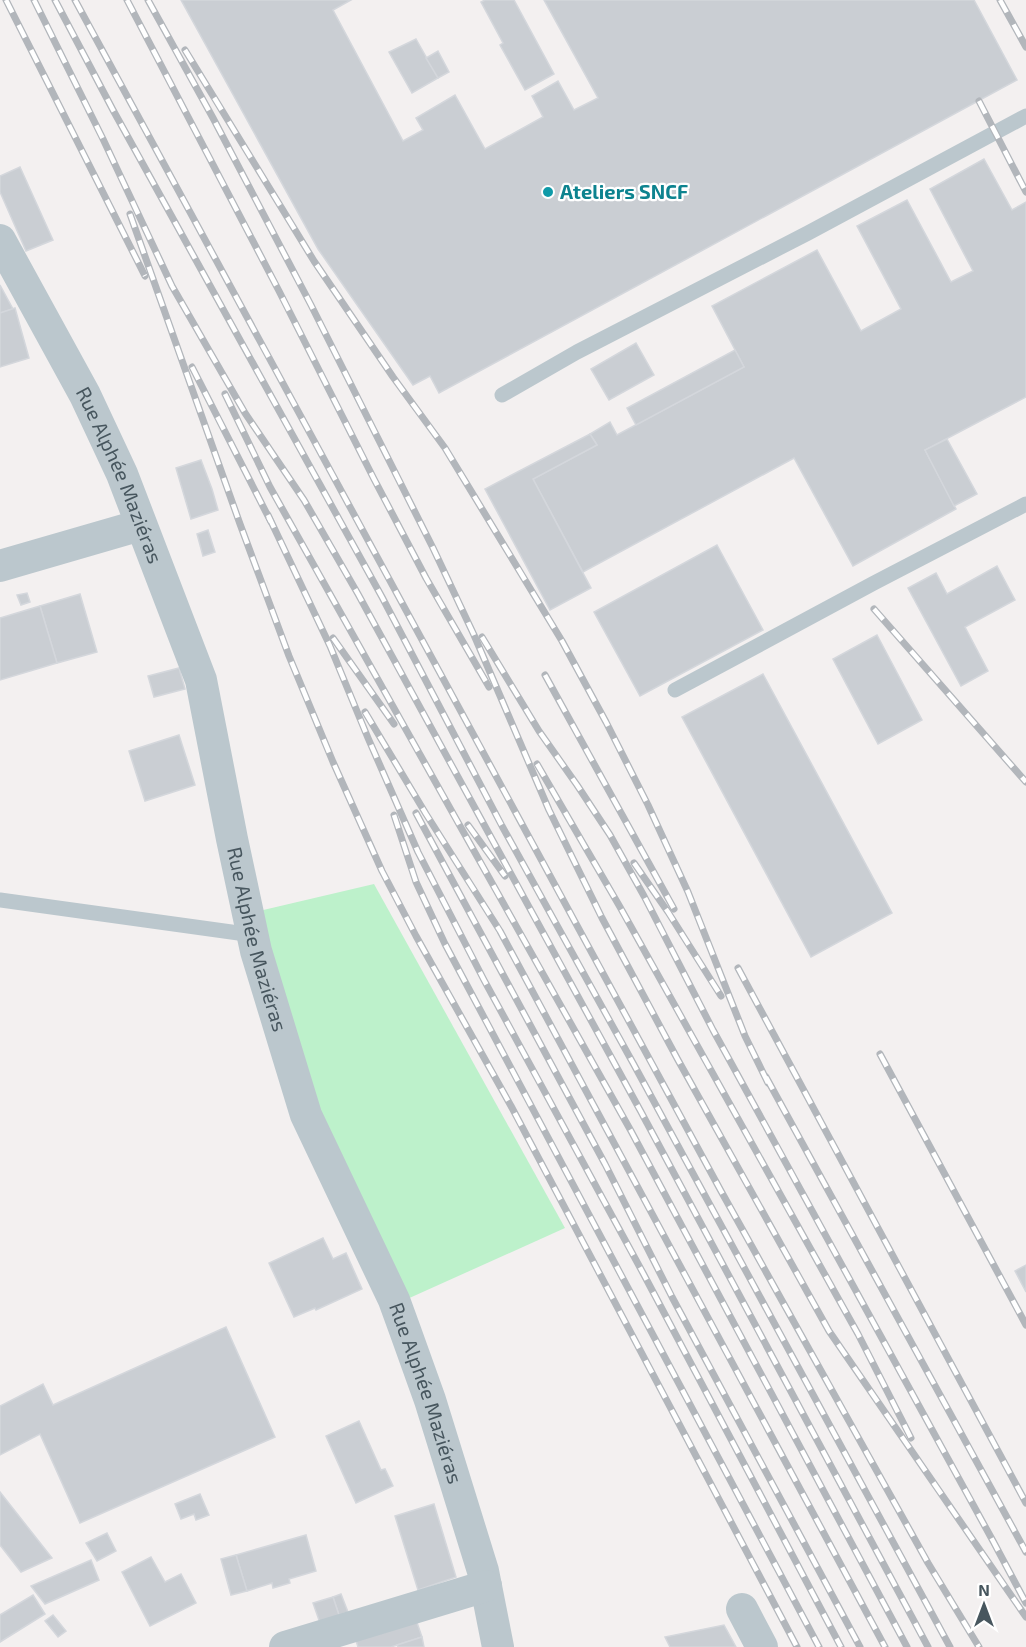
<svg xmlns="http://www.w3.org/2000/svg" width="1026" height="1647" font-family="'Exo 2',sans-serif">
<style>
.green{fill:#bdf1cb}
.building{fill:#caced3;stroke:#d4d7dc;stroke-width:1.5}
.lines{fill:none;stroke-linecap:round;stroke-linejoin:round}
.service{stroke:#bbc7cd;stroke-width:15}
.minor{stroke:#bbc7cd;stroke-width:32}
.rail-casing{stroke:#b2b6bb;stroke-width:7}
.rail{stroke:#fff;stroke-width:4.5;stroke-dasharray:14;stroke-linecap:butt}
.culture-dot{fill:#0f9aa8;stroke:#fff;stroke-width:2}
.labels{text-anchor:middle;stroke-width:4.5;stroke-linejoin:round;paint-order:stroke}
.culture-label{font-size:20px;font-weight:bold;fill:#0d838f;stroke:#fff;text-anchor:start}
.street-label{font-size:20px;fill:#47565e;stroke:#fff}
</style>
<rect width="100%" height="100%" fill="#f3f0f0"/>
<polygon class="green" points="374,884 565,1228 405,1300 318,1112 259,911"/>
<g class="building">
<polygon points="181,0 351,0 333,10 403,141 423,130 416,118 455,95 485,149 543,117 532,96 558,81 574,110 598,98 544,0 974,0 1017,80 439,393 430,376 413,385 318,249"/>
<polygon points="485,0 514,0 554,74 525,90 500,45 503,43 481,2"/>
<polygon points="416,39 438,78 412,93 389,52"/>
<polygon points="438,51 449,72 438,78 426,58"/>
<polygon points="984,159 1012,210 1026,202 1026,397 925,450 956,509 853,566 794,458 583,572 533,479 597,445 590,434 610,422 617,435 744,367 712,306 817,250 861,331 901,309 857,226 907,200 951,282 973,271 930,189"/>
<polygon points="20,167 53,240 26,251 0,192 0,176"/>
<polygon points="0,285 13,309 0,313"/>
<polygon points="15,308 29,358 0,367 0,313"/>
<polygon points="636,343 654,375 609,400 591,369"/>
<polygon points="735,350 744,367 636,425 627,408"/>
<polygon points="590,434 597,445 533,479 591,588 550,610 485,489"/>
<polygon points="947,439 977,494 954,506 925,450"/>
<polygon points="201,460 212,489 218,510 191,519 176,468"/>
<polygon points="208,530 215,552 203,556 197,534"/>
<polygon points="717,545 763,630 640,696 594,612"/>
<polygon points="997,566 1015,600 965,627 988,671 961,686 908,588 936,573 947,594"/>
<polygon points="27,593 30,602 21,605 17,595"/>
<polygon points="80,594 97,652 57,663 40,606"/>
<polygon points="40,606 57,663 0,680 0,618"/>
<polygon points="877,635 922,720 878,744 833,659"/>
<polygon points="179,668 185,689 154,697 148,676"/>
<polygon points="763,674 892,913 811,957 682,717"/>
<polygon points="179,735 195,785 145,801 129,751"/>
<polygon points="323,1238 333,1259 346,1253 362,1289 316,1310 315,1308 294,1317 269,1263"/>
<polygon points="1026,1265 1026,1292 1015,1271"/>
<polygon points="226,1327 275,1437 80,1523 40,1434 0,1455 0,1406 43,1384 53,1405"/>
<polygon points="359,1421 381,1470 385,1469 393,1486 356,1503 326,1436"/>
<polygon points="0,1492 52,1558 21,1572 0,1545"/>
<polygon points="200,1494 209,1515 196,1520 194,1514 181,1519 175,1504"/>
<polygon points="434,1504 456,1577 418,1590 395,1516"/>
<polygon points="107,1533 116,1551 97,1561 86,1543"/>
<polygon points="306,1535 316,1571 289,1579 290,1583 273,1588 272,1583 247,1591 236,1555"/>
<polygon points="236,1555 247,1591 231,1595 221,1559"/>
<polygon points="151,1557 165,1582 181,1574 196,1603 150,1626 122,1572"/>
<polygon points="91,1560 99,1580 45,1604 31,1586"/>
<polygon points="341,1594 348,1612 339,1615 333,1597"/>
<polygon points="33,1595 45,1614 0,1642 0,1615"/>
<polygon points="333,1597 339,1615 320,1623 313,1603"/>
<polygon points="414,1614 422,1637 391,1647 358,1647 354,1634"/>
<polygon points="53,1615 66,1631 58,1637 45,1621"/>
<polygon points="724,1625 736,1647 670,1647 665,1637"/>
<polygon points="422,1637 424,1647 398,1647 397,1645"/>
</g>
<g class="lines">
<g class="service">
<polyline points="502,395 577,352 808,233 1026,116"/>
<polyline points="675,690 874,583 1026,504"/>
<polyline points="0,900 253,935"/>
</g>
<g class="minor">
<path id="s1" d="M0 240 85 395 122 474 201 680 232 839 256 951 306 1115 394 1300 406 1333 430 1400 483 1571 498 1647"/>
<polyline points="0,566 141,525"/>
<polyline points="742,1609 762,1647"/>
<polyline points="285,1647 486,1586"/>
</g>
<g class="rail-casing">
<g id="rail">
<polyline points="6,0 145,276"/>
<polyline points="34,0 103,139 172,286 245,413 304,500 358,594 640,1110 928,1647"/>
<polyline points="55,0 113,110 382,597 502,826 633,1063 950,1647"/>
<polyline points="75,0 721,1191 928,1563 979,1647"/>
<polyline points="127,0 279,291 374,479 426,578 489,687"/>
<polyline points="148,0 213,118 311,305 433,548 474,635 549,810 602,918 678,1060 829,1331 1026,1617"/>
<polyline points="1000,0 1026,47"/>
<polyline points="185,50 314,261 393,377 445,448 562,641 606,722 648,805 688,892 745,1036 768,1083"/>
<polyline points="979,101 1026,192"/>
<polyline points="130,214 240,524 289,656 333,762 382,871 416,936 511,1106 797,1647"/>
<polyline points="192,367 271,522"/>
<polyline points="225,394 270,487 631,1131 907,1647"/>
<polyline points="268,515 330,646 368,738 418,852 484,980 643,1273 841,1647"/>
<polyline points="874,609 1026,782"/>
<polyline points="482,637 539,731 577,785 610,835 644,896 713,1030 993,1541 1026,1603"/>
<polyline points="333,638 394,724"/>
<polyline points="545,675 674,909"/>
<polyline points="365,712 426,814 500,931 885,1647"/>
<polyline points="537,764 620,907 858,1334 911,1438"/>
<polyline points="416,813 605,1164 672,1297 860,1647"/>
<polyline points="394,815 416,882 445,944 819,1647"/>
<polyline points="468,825 505,876"/>
<polyline points="634,863 668,912 721,996"/>
<polyline points="738,968 1026,1503"/>
<polyline points="880,1054 1026,1325"/>
<polyline points="766,1077 1026,1552"/>
</g>
</g>
<use href="#rail" class="rail"/>
</g>
<circle class="culture-dot" cx="548" cy="192" r="6"/>
<g class="labels">
<g class="culture-label">
<text x="560" y="199">Ateliers SNCF</text>
</g>
<g class="street-label">
<text dy="7" stroke="none"><textPath href="#s1" startOffset="264">Rue Alphée Maziéras</textPath></text>
<text dy="7" stroke="none"><textPath href="#s1" startOffset="750">Rue Alphée Maziéras</textPath></text>
<text dy="7" stroke="none"><textPath href="#s1" startOffset="1236">Rue Alphée Maziéras</textPath></text>
</g>
</g>
<g transform="translate(984 1605)" stroke="#ffffff" stroke-width="4.5" paint-order="stroke">
<path d="M0-4.5L10 22L0 15L-10 22Z" fill="#47565e"/>
<text y="-9" font-size="16" font-weight="bold" text-anchor="middle" fill="#47565e">N</text>
</g>
</svg>
